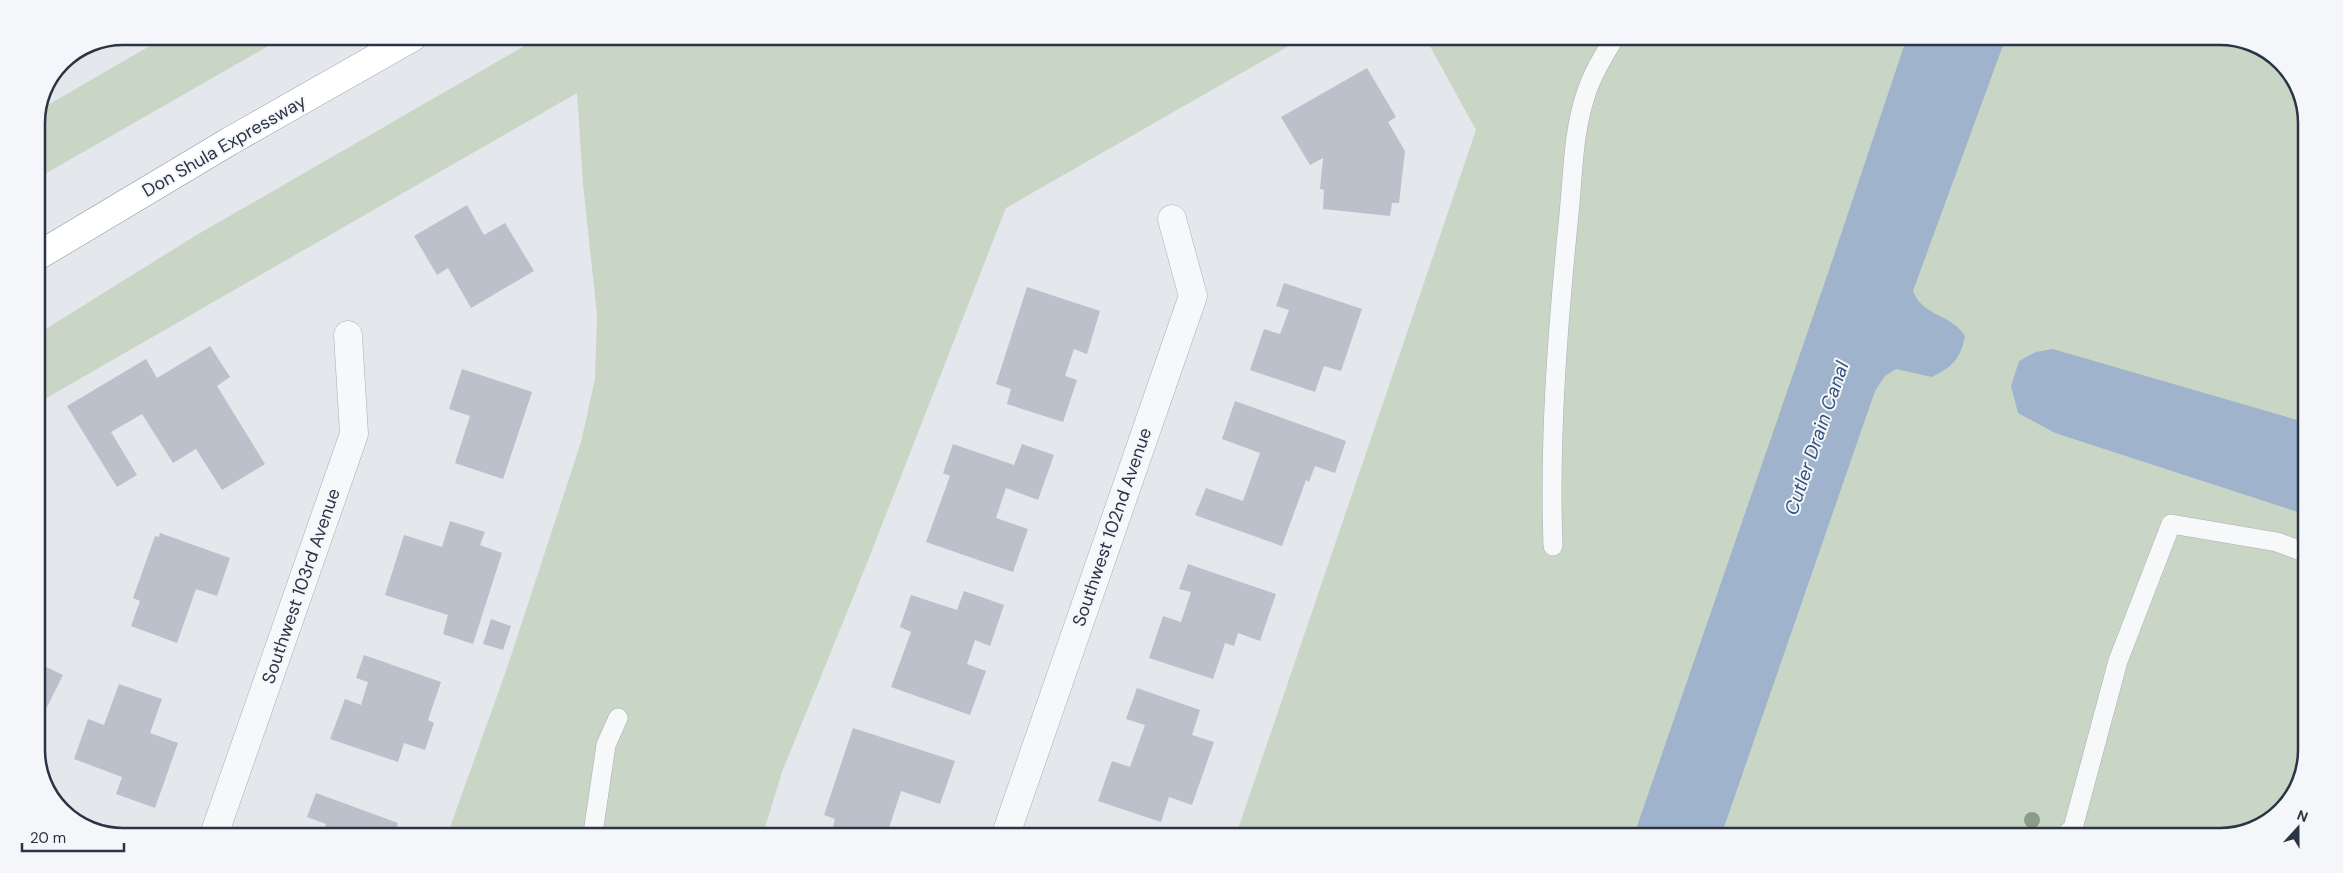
<svg xmlns="http://www.w3.org/2000/svg" width="2343" height="873" font-family="'DM Sans',sans-serif">
<style>
.green{fill:#c9d6c5}
.water{fill:#9fb4cc}
.building{fill:#bbc0ca}
.lines{fill:none;stroke-linecap:round;stroke-linejoin:round}
.lane-casing{stroke:#a9aeb7;stroke-width:20}
.street-casing{stroke:#a9aeb7;stroke-width:29}
.highway-casing{stroke:#8b94a3;stroke-width:29}
.lane{stroke:#f7f8fa;stroke-width:19}
.street{stroke:#f7f8fa;stroke-width:28}
.highway{stroke:#fff;stroke-width:28}
.tree{fill:#899d89}
.labels{text-anchor:middle;stroke-width:4;stroke-linejoin:round;paint-order:stroke}
.street-label{font-size:18px;fill:#2b3445;stroke:#f4f6f9}
.water-label{font-size:19px;font-style:italic;fill:#34527a;stroke:#f4f6f9}
.rim{fill:none;stroke:#2b3445;stroke-width:2.5}
</style>
<rect width="100%" height="100%" fill="#e4e7ec"/>
<g class="green">
<polygon points="167,36 284,37 36,179 36,118 41,109"/>
<polygon points="540,37 1301,39 1006,208 865,568 782,772 763,834 448,833 507,668 581,442 595,379 597,315 583,184 577,93 36,404 36,335 195,236"/>
<polygon points="1426,39 2248,41 2289,70 2307,117 2302,778 2272,819 2220,837 1236,835 1476,130"/>
</g>
<g class="water">
<path d="M1906 40H2005L1913 291C1923 317 1950 313 1965 336 1960 360 1953 366 1932 377L1896 369 1885 376 1875 391 1721 836 1634 835 1830 267Z"/>
<polygon points="2053,349 2304,422 2304,514 2055,433 2018,413 2011,386 2019,361 2036,352"/>
</g>
<g class="building">
<polygon points="1367,68 1396,117 1388,122 1405,151 1399,203 1392,203 1390,216 1323,209 1324,190 1320,189 1323,158 1310,165 1281,117"/>
<polygon points="467,205 484,235 505,223 534,271 471,308 448,268 437,275 414,236"/>
<polygon points="1284,283 1362,309 1341,371 1324,366 1315,392 1250,370 1264,329 1280,334 1289,310 1276,306"/>
<polygon points="1027,287 1100,311 1087,354 1074,349 1065,376 1077,380 1063,422 1007,404 1011,389 996,384"/>
<polygon points="210,346 230,377 217,386 265,464 222,490 196,449 173,463 142,414 111,432 137,475 117,487 67,406 146,359 157,378"/>
<polygon points="462,369 532,392 503,479 455,463 470,416 449,409"/>
<polygon points="1235,401 1346,441 1335,473 1315,466 1309,482 1306,480 1282,546 1195,515 1206,488 1243,501 1260,453 1222,439"/>
<polygon points="953,444 1014,465 1022,444 1054,455 1038,500 1006,488 996,518 1028,529 1013,572 926,542 950,476 943,473"/>
<polygon points="450,521 485,532 480,545 502,553 473,644 443,634 448,615 385,595 404,535 442,547"/>
<polygon points="160,533 230,558 217,596 196,589 177,643 131,626 140,601 133,598 155,536 159,537"/>
<polygon points="1188,564 1276,594 1260,641 1238,633 1234,646 1225,643 1213,679 1149,658 1163,616 1181,622 1191,592 1179,589"/>
<polygon points="964,591 1004,605 990,646 975,640 967,664 986,671 970,715 891,687 911,632 900,627 911,595 957,610"/>
<polygon points="491,619 511,626 503,650 483,644"/>
<polygon points="364,655 441,682 428,720 434,723 425,750 404,743 398,762 330,739 345,699 361,705 368,682 356,678"/>
<polygon points="36,662 63,675 36,729"/>
<polygon points="119,684 162,699 150,733 178,743 155,808 116,794 122,777 74,759 88,719 104,725"/>
<polygon points="1137,688 1200,710 1192,735 1214,742 1192,805 1169,797 1161,822 1098,801 1112,761 1130,767 1145,725 1126,719"/>
<polygon points="853,728 955,761 940,804 901,791 887,834 853,834 833,827 835,819 824,815"/>
<polygon points="316,793 398,823 395,833 323,833 326,824 307,817"/>
</g>
<g class="lines">
<g class="lane-casing">
<g id="lane">
<path d="M1553 546C1549 435 1558 324 1569 214 1573 175 1573 131 1586 94 1592 74 1603 57 1613 40"/>
<polyline points="593,833 606,745 618,718"/>
<polyline points="2064,836 2073,828 2118,661 2171,524 2277,542 2304,552"/>
</g>
</g>
<g class="street-casing">
<g id="street">
<polyline points="215,832 354,434 348,335"/>
<polyline points="1006,834 1193,296 1172,219"/>
</g>
</g>
<g class="highway-casing">
<polyline id="highway" points="36,257 230,141 413,37"/>
</g>
<use href="#lane" class="lane"/>
<use href="#street" class="street"/>
<use href="#highway" class="highway"/>
</g>
<circle class="tree" cx="2032" cy="820" r="8"/>
<g class="labels">
<g class="street-label">
<text transform="translate(224 146) rotate(-30)" y="6">Don Shula Expressway</text>
<text transform="translate(1112 527) rotate(-71)" y="6">Southwest 102nd Avenue</text>
<text transform="translate(301 586) rotate(-71)" y="6">Southwest 103rd Avenue</text>
</g>
<g class="water-label">
<text transform="translate(1816 438) rotate(-71)" y="7">Cutler Drain Canal</text>
</g>
</g>
<path d="M0 0H2343V873H0ZM123 45H2220A78 78 0 0 1 2298 123V750A78 78 0 0 1 2220 828H123A78 78 0 0 1 45 750V123A78 78 0 0 1 123 45Z" fill="#f4f6f9" fill-rule="evenodd"/>
<path class="rim" d="M123 45H2220A78 78 0 0 1 2298 123V750A78 78 0 0 1 2220 828H123A78 78 0 0 1 45 750V123A78 78 0 0 1 123 45Z"/>
<g transform="translate(2298 828) rotate(21)" stroke="#f4f6f9" stroke-width="4" paint-order="stroke">
<path d="M0-4L9 19L0 12L-9 19Z" fill="#2b3445"/>
<text y="-8" font-size="14" font-weight="bold" text-anchor="middle" fill="#2b3445">N</text>
</g>
<path d="M22 843v8h102v-8" fill="none" stroke="#2b3445" stroke-width="2.5"/>
<text x="30" y="843" font-size="15" fill="#2b3445" stroke="#f4f6f9" stroke-width="4" paint-order="stroke">20 m</text>
</svg>
